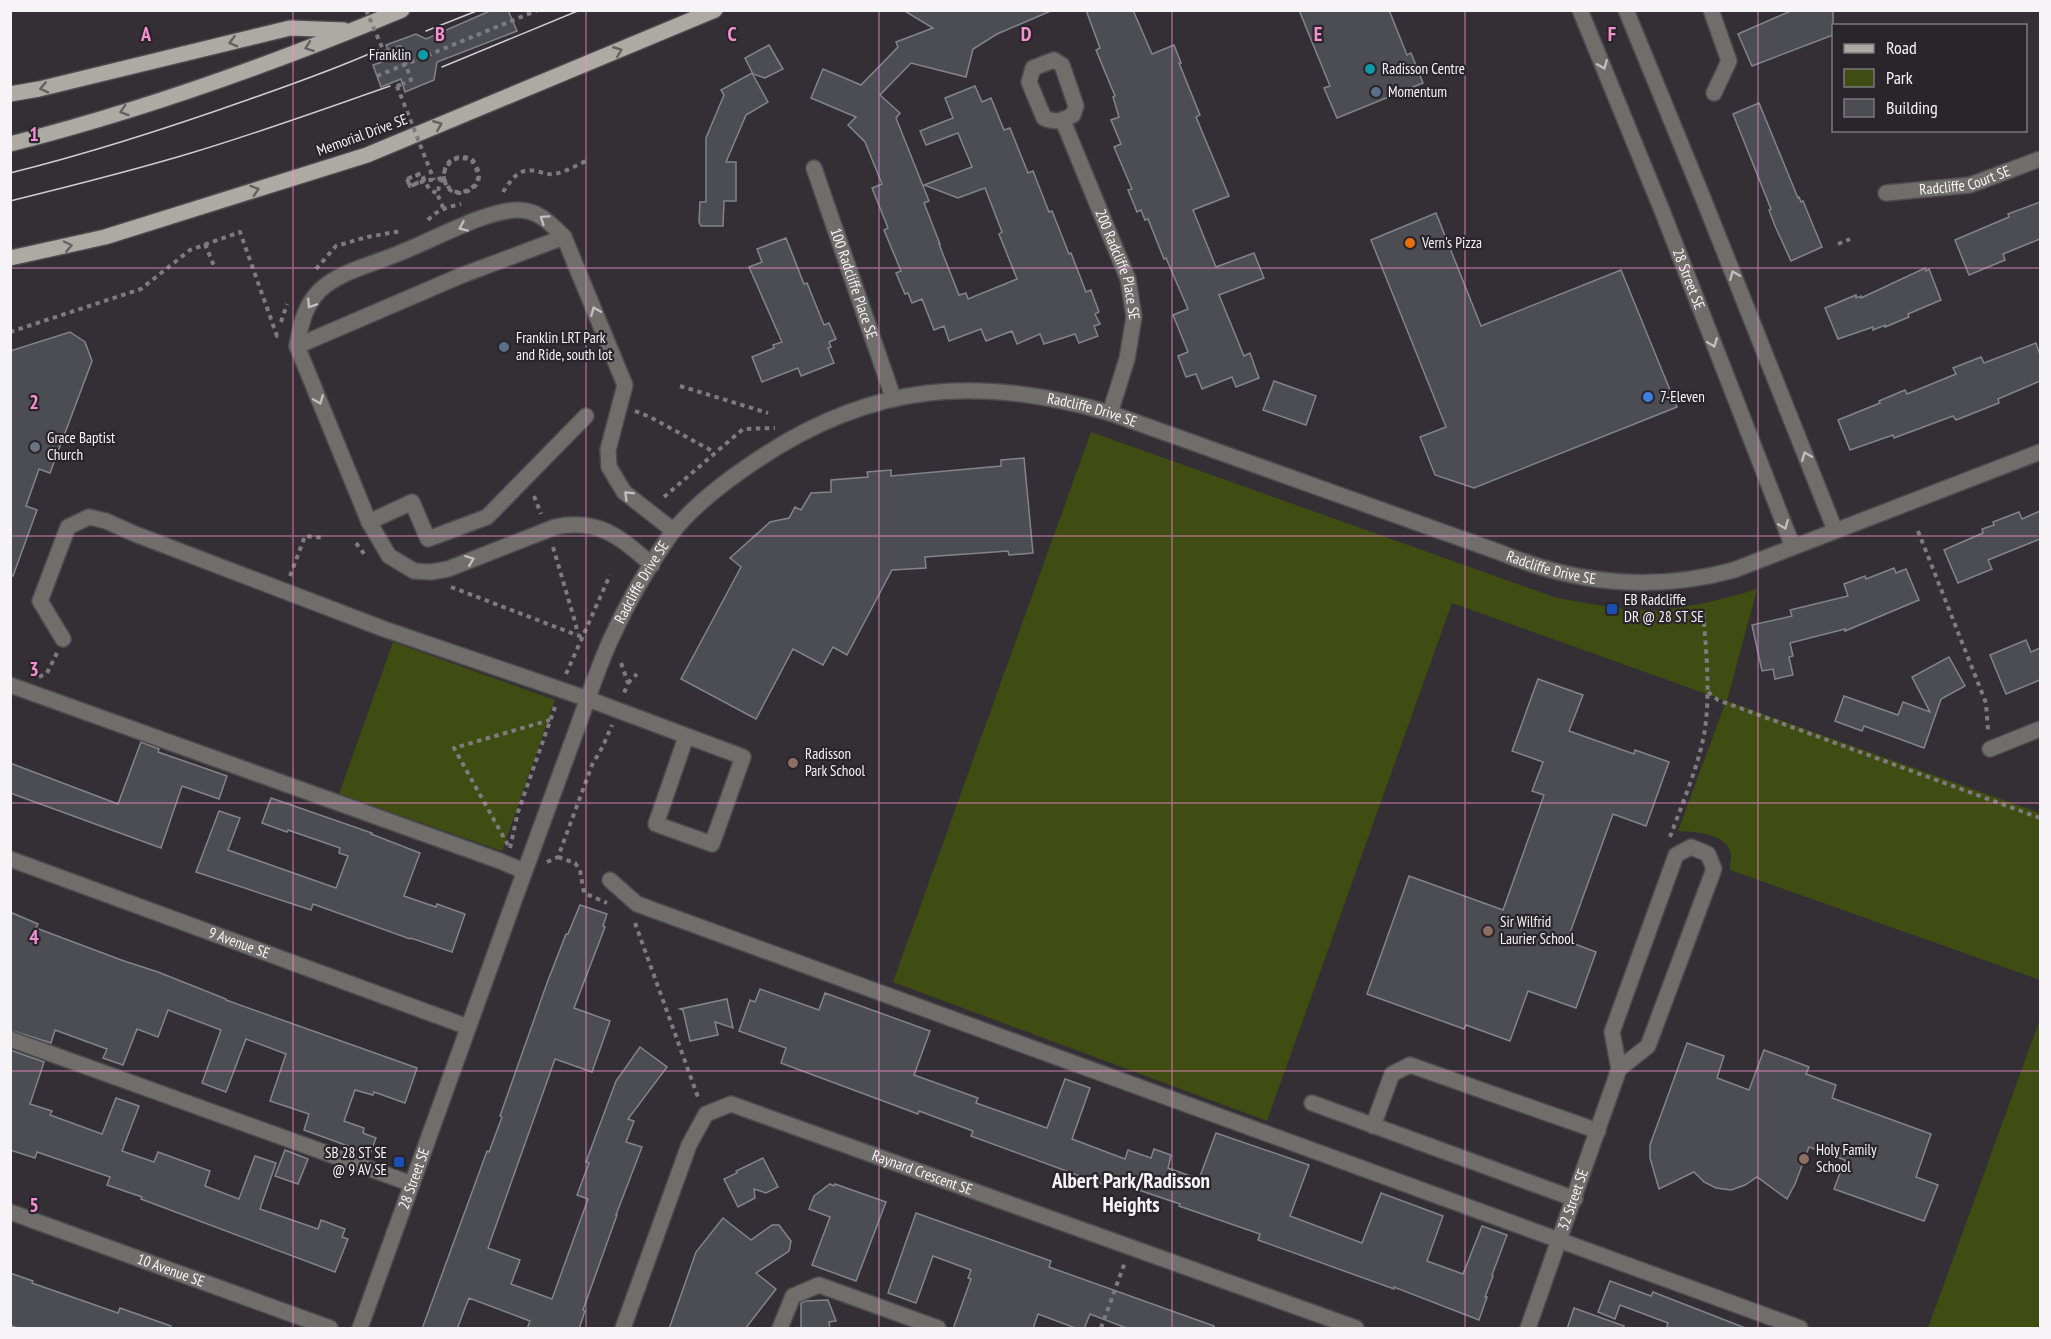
<svg xmlns="http://www.w3.org/2000/svg" width="2051" height="1339" font-family="'PT Sans Narrow',sans-serif">
<style>
.green{fill:#3f4c12}
.building{fill:#4c4c53;stroke:#83848b;stroke-width:1.5}
.lines{fill:none;stroke-linecap:round;stroke-linejoin:round}
.minor-casing{stroke:#4e4b50;stroke-width:18}
.major-casing{stroke:#4e4b50;stroke-width:18}
.path{stroke:#7e7b80;stroke-width:4;stroke-dasharray:4.5 4.5;stroke-linecap:butt}
.minor{stroke:#6f6e6a;stroke-width:15}
.major{stroke:#adaaa4;stroke-width:15}
.tram{stroke:#cdcbcf;stroke-width:1.5}
.path-bridge{stroke:#7e7b80;stroke-width:4;stroke-dasharray:4.5 4.5;stroke-linecap:butt}
.oneway{stroke:#646161}
.oneway2{stroke:#c0bebf}
.grid{fill:none;stroke:#f690d0;stroke-width:1.5;stroke-opacity:0.55}
.culture-dot{fill:#0f9aa8;stroke:#29252b;stroke-width:2}
.service-dot{fill:#5c6f8a;stroke:#29252b;stroke-width:2}
.food-dot{fill:#e8710a;stroke:#29252b;stroke-width:2}
.shop-dot{fill:#3f7fe0;stroke:#29252b;stroke-width:2}
.worship-dot{fill:#6b7280;stroke:#29252b;stroke-width:2}
.transit-dot{fill:#1a4fb4;stroke:#29252b;stroke-width:2}
.education-dot{fill:#8d6e63;stroke:#29252b;stroke-width:2}
.labels{text-anchor:middle;stroke-width:4.5;stroke-linejoin:round;paint-order:stroke}
.poi-label{font-size:15px;fill:#f6f4f7;stroke:#29252b;text-anchor:start}
.street-label{font-size:15px;fill:#f6f4f7;stroke:#29252b}
.district-label{font-size:21px;font-weight:bold;fill:#f6f4f7;stroke:#29252b}
.grid-label{font-size:20px;text-anchor:middle;font-weight:bold;fill:#f690d0;stroke:#29252b;stroke-width:4.5;stroke-linejoin:round;paint-order:stroke}
</style>
<rect width="100%" height="100%" fill="#332f35"/>
<g class="green">
<path d="M1091 432 1557 598C1587 603 1627 612 1658 610 1691 607 1725 599 1757 589L1727 701 2040 813V980L1730 870C1730 865 1731 859 1731 855 1728 833 1695 832 1678 831L1726 701 1452 603 1267 1121 893 982Z"/>
<polygon points="393,642 555,700 502,851 339,794"/>
<polygon points="2040,1019 2040,1328 1928,1328"/>
</g>
<g class="building">
<polygon points="492,10 508,10 517,31 437,62 434,80 405,92 401,79 381,87 373,65 391,59 386,45 416,34 426,39"/>
<polygon points="903,10 1053,10 997,34 973,49 966,77 911,63 880,95 900,113 896,118 929,201 924,203 940,244 939,244 959,295 966,293 968,299 1017,279 999,234 1002,232 985,188 958,198 924,185 972,167 958,133 926,145 920,131 953,118 945,98 975,86 982,102 991,98 1004,130 1010,128 1028,173 1033,171 1049,212 1052,211 1069,254 1071,253 1086,292 1091,290 1099,312 1095,314 1100,324 1094,326 1098,336 1079,343 1075,334 1044,344 1040,334 1017,344 1012,331 986,341 981,329 949,341 944,326 934,330 922,299 912,303 908,293 905,294 896,273 901,271 884,230 888,228 872,188 882,184 865,142 848,125 856,117 811,98 823,69 861,85 898,47 896,42 933,28"/>
<polygon points="1086,10 1133,10 1152,54 1174,45 1181,63 1179,63 1200,115 1196,117 1229,196 1193,210 1216,267 1254,253 1264,278 1219,295 1244,356 1250,353 1259,378 1236,387 1232,377 1202,389 1196,374 1186,377 1178,356 1188,352 1173,315 1188,309 1166,258 1164,259 1148,219 1145,220 1141,210 1137,212 1128,190 1132,189 1114,147 1121,144 1111,120 1119,117 1113,97 1115,96 1096,50 1100,48"/>
<polygon points="1299,10 1389,10 1407,55 1411,53 1423,83 1337,118 1324,88 1330,86"/>
<polygon points="1793,10 1833,10 1833,35 1752,66 1738,34"/>
<polygon points="769,45 783,69 765,78 753,74 745,58"/>
<polygon points="752,73 768,102 746,115 726,162 736,162 736,201 724,201 723,226 701,226 699,222 700,202 706,202 706,138 724,95 721,90"/>
<polygon points="1759,103 1798,198 1799,197 1801,202 1803,201 1822,247 1791,261 1775,226 1769,210 1771,209 1733,114"/>
<polygon points="2040,202 2040,239 2003,254 2005,260 1969,275 1955,240 2009,217 2008,214"/>
<polygon points="1436,213 1481,326 1621,270 1677,407 1474,488 1435,475 1420,437 1446,427 1371,240"/>
<polygon points="786,238 804,284 807,283 824,325 829,323 836,339 829,342 831,347 828,348 834,363 801,376 798,368 762,382 752,357 774,348 773,345 782,342 749,267 762,262 757,249"/>
<polygon points="1925,268 1926,271 1929,269 1941,300 1908,314 1909,317 1885,327 1885,325 1873,330 1873,327 1838,339 1825,308 1856,295 1856,298 1861,296 1861,298"/>
<polygon points="70,332 85,342 92,361 50,473 39,469 26,506 37,510 13,576 10,576 10,351"/>
<polygon points="2036,343 2040,355 2040,381 1998,399 1999,403 1956,420 1953,416 1894,438 1893,435 1850,450 1838,420 1880,403 1879,401 1905,390 1907,394 1956,374 1953,368 1981,357 1984,363"/>
<polygon points="1274,381 1316,396 1306,425 1263,410"/>
<polygon points="1024,458 1033,553 1009,555 1008,551 925,557 926,568 892,570 847,655 833,647 823,665 793,649 756,719 681,679 741,567 730,558 770,522 789,518 795,507 801,510 811,493 831,492 831,480 868,477 867,472 891,470 891,476 1001,466 1001,460"/>
<polygon points="2040,511 2040,539 1988,560 1992,569 1958,583 1944,550 1983,533 1982,529 1994,525 1993,522 2019,512 2022,519"/>
<polygon points="1894,568 1896,573 1906,569 1919,600 1845,631 1845,629 1790,643 1793,656 1789,657 1793,675 1775,679 1773,669 1762,671 1752,625 1792,616 1790,610 1848,596 1844,584 1865,576 1866,579"/>
<polygon points="2026,640 2031,652 2040,648 2040,680 2006,694 1990,655"/>
<polygon points="1949,657 1965,686 1941,699 1924,748 1864,726 1862,731 1835,721 1844,696 1898,715 1903,702 1930,712 1912,677"/>
<polygon points="1538,679 1583,695 1569,731 1634,754 1635,750 1669,762 1646,826 1613,814 1567,941 1596,952 1576,1008 1528,991 1510,1041 1466,1025 1464,1029 1367,994 1409,876 1503,910 1544,795 1532,791 1543,762 1512,751"/>
<polygon points="141,742 159,749 158,752 227,776 219,799 182,786 161,848 10,793 10,763 118,804"/>
<polygon points="271,798 372,833 371,834 420,853 404,896 436,907 437,904 465,914 452,952 411,938 410,939 313,904 311,910 196,872 219,811 240,818 228,850 336,888 348,856 339,853 340,848 288,830 287,832 262,823"/>
<polygon points="580,905 607,914 603,926 605,927 574,1008 610,1021 592,1072 555,1059 488,1248 520,1260 511,1284 552,1299 588,1199 577,1195 589,1163 586,1162 616,1081 640,1047 667,1067 628,1119 634,1121 626,1142 642,1147 616,1215 617,1215 583,1310 585,1311 579,1329 527,1329 530,1321 469,1298 457,1329 422,1329 487,1151 489,1152 502,1117 500,1116 547,983 566,934 568,934"/>
<polygon points="10,912 38,924 36,928 124,961 158,972 226,999 226,1000 417,1068 405,1103 374,1092 373,1095 355,1090 344,1121 364,1128 363,1133 376,1138 370,1154 304,1130 309,1114 270,1101 286,1054 246,1039 226,1092 202,1083 221,1030 168,1010 158,1037 137,1029 123,1065 103,1058 107,1049 55,1030 51,1043 10,1030"/>
<polygon points="760,989 819,1010 825,993 930,1031 914,1075 978,1098 976,1103 1047,1128 1065,1079 1090,1088 1072,1139 1125,1159 1128,1150 1151,1158 1154,1149 1171,1155 1168,1168 1199,1179 1216,1133 1309,1165 1290,1216 1362,1243 1381,1193 1443,1216 1427,1261 1463,1274 1482,1226 1507,1235 1492,1275 1493,1276 1485,1297 1487,1297 1479,1320 1394,1287 1394,1289 1258,1240 1260,1234 1179,1206 1180,1204 1109,1180 1107,1186 971,1136 973,1131 919,1111 918,1114 781,1063 786,1048 739,1031 750,1000 755,1002"/>
<polygon points="727,999 733,1028 715,1022 718,1035 690,1041 683,1010 680,1009"/>
<polygon points="1687,1043 1724,1056 1717,1078 1749,1090 1764,1050 1809,1067 1806,1074 1836,1085 1832,1098 1931,1134 1916,1177 1938,1185 1924,1221 1834,1189 1845,1160 1809,1147 1795,1184 1787,1199 1757,1177 1745,1185 1731,1190 1716,1188 1704,1182 1694,1172 1659,1189 1650,1158 1650,1145"/>
<polygon points="10,1050 44,1062 30,1104 52,1111 50,1115 102,1134 116,1098 139,1106 122,1151 154,1162 158,1152 210,1171 205,1186 239,1199 255,1156 276,1163 260,1209 318,1229 321,1220 345,1229 342,1237 348,1239 335,1272 141,1199 142,1197 107,1185 110,1177 37,1152 35,1158 10,1150"/>
<polygon points="285,1150 308,1159 298,1184 275,1176"/>
<polygon points="763,1158 778,1187 766,1193 754,1189 755,1198 738,1207 724,1179 737,1173 736,1171"/>
<polygon points="830,1184 834,1186 835,1184 886,1202 856,1281 812,1265 830,1217 809,1209 814,1196"/>
<polygon points="916,1213 1051,1261 1049,1267 1214,1326 1213,1329 1129,1329 1090,1314 1084,1329 1078,1329 1038,1314 1033,1329 953,1329 971,1279 968,1278 971,1270 933,1256 916,1303 888,1293"/>
<polygon points="723,1218 751,1240 772,1225 779,1225 791,1241 789,1251 756,1273 776,1289 745,1329 669,1329 696,1252"/>
<polygon points="10,1273 33,1281 32,1283 118,1313 120,1308 171,1326 170,1329 20,1329 10,1325"/>
<polygon points="1610,1281 1651,1296 1653,1292 1748,1329 1666,1329 1668,1323 1620,1305 1615,1319 1598,1312"/>
<polygon points="828,1300 836,1321 829,1322 830,1329 801,1329 801,1303 805,1301"/>
<polygon points="1574,1308 1624,1326 1624,1329 1567,1329"/>
</g>
<g class="lines">
<g class="minor-casing">
<g id="minor">
<path id="s1" d="M1580 10 1663 213 1793 547"/>
<polyline points="1626,10 1703,198 1835,530"/>
<polyline points="1711,10 1729,61 1714,93"/>
<path d="M1054 60 1062 65 1076 106 1073 115C1062 121 1055 123 1044 118L1029 82 1033 68Z"/>
<path id="s2" d="M1063 121 1128 279 1134 317 1127 359 1110 413"/>
<path id="s3" d="M814 168 893 397"/>
<path id="s4" d="M1886 193 1970 185 2040 159"/>
<polyline points="297,346 460,276 564,237"/>
<polyline points="369,522 412,502 428,539 487,517 586,416"/>
<path d="M652 565C620 537 599 518 555 527L448 569 431 572 414 571 389 556 369 522 297 346C301 322 306 300 326 285 348 269 377 263 402 252 433 240 486 210 518 210 539 210 551 224 564 237L625 385 608 450 609 467 624 492 674 531"/>
<polyline points="63,639 40,601 68,527 89,517 106,521 135,534 384,629 588,699 743,757 712,844 656,824 686,737"/>
<polyline points="10,685 500,861 524,871"/>
<polyline points="1990,749 2040,729"/>
<polygon points="1691,847 1708,854 1714,869 1648,1046 1619,1069 1612,1032 1676,855"/>
<path id="s5" d="M10 859 468 1027"/>
<polyline points="610,880 637,904 1800,1328"/>
<polyline points="10,1039 412,1184"/>
<polyline points="1312,1103 1575,1199"/>
<polyline points="1373,1126 1392,1074 1410,1065 1598,1131"/>
<path id="s6" d="M10 1212 330 1328"/>
<path id="s7" d="M360 1328C412 1185 463 1041 515 898 535 843 555 788 575 734 587 702 597 669 611 639 627 603 648 567 671 534 693 505 727 480 757 460 873 382 979 375 1110 413L1499 552C1575 584 1654 592 1734 570L2040 452"/>
<path id="s8" d="M623 1328 689 1145 706 1114 731 1104 1356 1328"/>
<polyline points="780,1328 793,1296 819,1285 938,1328"/>
<path id="s9" d="M1528 1328 1619 1069"/>
</g>
</g>
<g class="major-casing">
<g id="major">
<polyline points="10,94 39,89 290,28 344,30"/>
<path d="M10 144C144 110 275 63 402 10"/>
<polyline points="10,258 105,237 367,155 715,10"/>
</g>
</g>
<g class="path">
<polyline points="384,52 388,51"/>
<polyline points="377,76 538,10"/>
<polyline points="397,86 403,84"/>
<polyline points="407,179 420,174 424,180 410,186 407,179 421,173 429,189 438,194"/>
<path d="M503 192C511 180 519 167 535 171 542 172 547 175 554 174 566 172 578 164 589 160"/>
<path d="M443 208C442 204 439 199 438 195 438 190 439 185 441 181 447 163 452 154 472 160 473 164 477 169 478 174 480 188 459 198 449 188 447 185 446 182 444 179"/>
<path d="M428 220C437 210 448 207 461 204"/>
<polyline points="205,244 214,266"/>
<polyline points="1838,244 1850,239"/>
<polyline points="316,269 336,246 367,237 401,231"/>
<polyline points="281,322 287,304"/>
<polyline points="10,332 141,289 190,250 240,232 277,336 281,333"/>
<polyline points="680,386 768,413"/>
<polyline points="635,411 650,417 714,452"/>
<polyline points="534,496 541,514"/>
<polyline points="664,497 743,429 775,428"/>
<polyline points="1918,531 1986,703 1988,730"/>
<polyline points="356,543 365,555"/>
<polyline points="553,547 576,625 577,634"/>
<polyline points="290,576 305,536 325,538"/>
<polyline points="451,587 582,637"/>
<polyline points="621,663 628,683 624,693"/>
<polyline points="566,674 610,575"/>
<polyline points="39,677 47,673 57,653"/>
<polyline points="628,683 637,674"/>
<polyline points="1708,692 1718,700 2040,818"/>
<path d="M1670 837C1682 804 1697 770 1704 735 1711 694 1706 651 1703 610"/>
<polyline points="508,845 454,748 550,720"/>
<polyline points="510,848 518,812 555,707"/>
<polyline points="558,857 575,863 580,870 584,893 607,903"/>
<polyline points="547,862 558,857 592,765 603,746 612,725"/>
<polyline points="635,923 699,1100"/>
<polyline points="1101,1328 1125,1262"/>
</g>
<use href="#minor" class="minor"/>
<use href="#major" class="major"/>
<g class="tram">
<polyline points="426,31 479,10"/>
<polyline points="442,67 580,10"/>
<path d="M10 173C91 153 171 127 250 99 293 84 336 69 378 50"/>
<path d="M10 201C71 186 131 171 191 153 258 133 324 109 390 86"/>
</g>
<g class="path-bridge">
<polyline points="366,10 384,52"/>
<polyline points="388,51 400,47 411,80 403,84"/>
<polyline points="397,86 434,180"/>
<path d="M407 179 410 186 424 181 443 178C445 182 447 188 450 190 461 198 479 189 479 176 479 170 475 164 472 159 455 153 443 161 444 179"/>
</g>
</g>
<defs><path id="oneway-chevron" d="M-2-3.5L2.5 0L-2 3.5" fill="none" stroke-width="1.6" stroke-linecap="round" stroke-linejoin="round" transform="scale(1.5)"/></defs>
<g class="oneway">
<use href="#oneway-chevron" transform="translate(233 42) rotate(166)"/>
<use href="#oneway-chevron" transform="translate(309 47) rotate(160)"/>
<use href="#oneway-chevron" transform="translate(618 51) rotate(-22)"/>
<use href="#oneway-chevron" transform="translate(44 88) rotate(167)"/>
<use href="#oneway-chevron" transform="translate(124 111) rotate(162)"/>
<use href="#oneway-chevron" transform="translate(438 125) rotate(-22)"/>
<use href="#oneway-chevron" transform="translate(255 190) rotate(-18)"/>
<use href="#oneway-chevron" transform="translate(68 246) rotate(-12)"/>
</g>
<g class="oneway2">
<use href="#oneway-chevron" transform="translate(1603 65) rotate(68)"/>
<use href="#oneway-chevron" transform="translate(544 219) rotate(-145)"/>
<use href="#oneway-chevron" transform="translate(463 227) rotate(156)"/>
<use href="#oneway-chevron" transform="translate(1734 275) rotate(-112)"/>
<use href="#oneway-chevron" transform="translate(311 304) rotate(123)"/>
<use href="#oneway-chevron" transform="translate(595 311) rotate(-112)"/>
<use href="#oneway-chevron" transform="translate(1713 343) rotate(69)"/>
<use href="#oneway-chevron" transform="translate(319 400) rotate(68)"/>
<use href="#oneway-chevron" transform="translate(1806 456) rotate(-112)"/>
<use href="#oneway-chevron" transform="translate(628 495) rotate(-136)"/>
<use href="#oneway-chevron" transform="translate(1784 525) rotate(68)"/>
<use href="#oneway-chevron" transform="translate(470 560) rotate(-21)"/>
</g>
<path class="grid" d="M293 10V1328M586 10V1328M879 10V1328M1172 10V1328M1465 10V1328M1758 10V1328M10 268H2040M10 536H2040M10 803H2040M10 1071H2040"/>
<g class="culture-dot">
<circle cx="423" cy="55" r="6"/>
<circle cx="1370" cy="69" r="6"/>
</g>
<g class="service-dot">
<circle cx="1376" cy="92" r="6"/>
<circle cx="504" cy="347" r="6"/>
</g>
<circle class="food-dot" cx="1410" cy="243" r="6"/>
<circle class="shop-dot" cx="1648" cy="397" r="6"/>
<circle class="worship-dot" cx="35" cy="447" r="6"/>
<g class="transit-dot">
<rect x="1606" y="603" width="12" height="12" rx="3"/>
<rect x="393" y="1156" width="12" height="12" rx="3"/>
</g>
<g class="education-dot">
<circle cx="793" cy="763" r="6"/>
<circle cx="1488" cy="931" r="6"/>
<circle cx="1804" cy="1159" r="6"/>
</g>
<g class="labels">
<g class="poi-label">
<text x="411" y="60" text-anchor="end">Franklin</text>
<text x="1382" y="74">Radisson Centre</text>
<text x="1388" y="97">Momentum</text>
<text x="1422" y="248">Vern's Pizza</text>
<text x="516" y="343">Franklin LRT Park<tspan x="516" dy="17">and Ride, south lot</tspan></text>
<text x="1660" y="402">7-Eleven</text>
<text x="47" y="443">Grace Baptist<tspan x="47" dy="17">Church</tspan></text>
<text x="1624" y="605">EB Radcliffe<tspan x="1624" dy="17">DR @ 28 ST SE</tspan></text>
<text x="805" y="759">Radisson<tspan x="805" dy="17">Park School</tspan></text>
<text x="1500" y="927">Sir Wilfrid<tspan x="1500" dy="17">Laurier School</tspan></text>
<text x="1816" y="1155">Holy Family<tspan x="1816" dy="17">School</tspan></text>
<text x="387" y="1158" text-anchor="end">SB 28 ST SE<tspan x="387" dy="17">@ 9 AV SE</tspan></text>
</g>
<g class="street-label">
<text transform="translate(362 135) rotate(-20)" y="5">Memorial Drive SE</text>
<text dy="5" stroke="none"><textPath href="#s4" startOffset="80">Radcliffe Court SE</textPath></text>
<text dy="5" stroke="none"><textPath href="#s2" startOffset="154">200 Radcliffe Place SE</textPath></text>
<text dy="5" stroke="none"><textPath href="#s1" startOffset="290">28 Street SE</textPath></text>
<text dy="5" stroke="none"><textPath href="#s3" startOffset="122">100 Radcliffe Place SE</textPath></text>
<text dy="5" stroke="none"><textPath href="#s7" startOffset="1320">Radcliffe Drive SE</textPath></text>
<text dy="5" stroke="none"><textPath href="#s7" startOffset="1806">Radcliffe Drive SE</textPath></text>
<text dy="5" stroke="none"><textPath href="#s7" startOffset="798">Radcliffe Drive SE</textPath></text>
<text dy="5" stroke="none"><textPath href="#s5" startOffset="244">9 Avenue SE</textPath></text>
<text dy="5" stroke="none"><textPath href="#s8" startOffset="460">Raynard Crescent SE</textPath></text>
<text dy="5" stroke="none"><textPath href="#s7" startOffset="159">28 Street SE</textPath></text>
<text dy="5" stroke="none"><textPath href="#s9" startOffset="136">32 Street SE</textPath></text>
<text dy="5" stroke="none"><textPath href="#s6" startOffset="171">10 Avenue SE</textPath></text>
</g>
<g class="district-label">
<text x="1131" y="1188">Albert Park/Radisson<tspan x="1131" dy="24">Heights</tspan></text>
</g>
</g>
<g class="grid-label">
<text x="146" y="41">A</text>
<text x="440" y="41">B</text>
<text x="732" y="41">C</text>
<text x="1026" y="41">D</text>
<text x="1318" y="41">E</text>
<text x="1612" y="41">F</text>
<text x="34" y="141">1</text>
<text x="34" y="409">2</text>
<text x="34" y="676">3</text>
<text x="34" y="944">4</text>
<text x="34" y="1212">5</text>
</g>
<rect width="2051" height="1339" fill="none" stroke="#f6f4f7" stroke-width="24"/>
<rect x="1832" y="24" width="195" height="108" fill="#29252b" stroke="#7b787d" stroke-width="1.5"/>
<rect x="1844" y="44" width="30" height="9" fill="#adaaa4" stroke="#7b787d" stroke-width="1.5"/>
<text x="1886" y="54" font-size="18" fill="#f6f4f7">Road</text>
<rect x="1844" y="69" width="30" height="18" fill="#3f4c12" stroke="#7b787d" stroke-width="1.5"/>
<text x="1886" y="84" font-size="18" fill="#f6f4f7">Park</text>
<rect x="1844" y="99" width="30" height="18" fill="#4c4c53" stroke="#7b787d" stroke-width="1.5"/>
<text x="1886" y="114" font-size="18" fill="#f6f4f7">Building</text>
</svg>
